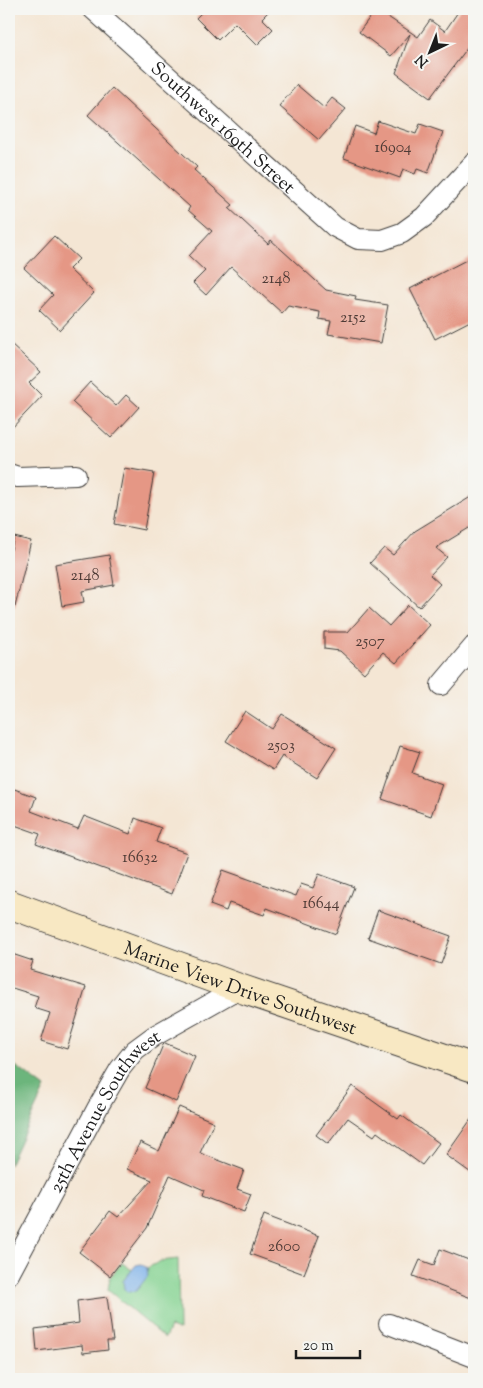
<svg xmlns="http://www.w3.org/2000/svg" width="483" height="1388" font-family="'Sorts Mill Goudy',serif">
<style>
.green{fill:#85d392;stroke:#507857}
.forest{fill:#6cb57c;stroke:#44684c}
.water{fill:#7cb0e9;stroke:#4c6682}
.building{fill:#e59785}
.lines{fill:none;stroke-linecap:round;stroke-linejoin:round}
.street-casing{stroke:#3c3a38;stroke-width:22}
.secondary-casing{stroke:#3c3a38;stroke-width:30}
.street{stroke:#fff;stroke-width:20}
.secondary{stroke:#f8e8c3;stroke-width:28}
.labels{text-anchor:middle;stroke-width:5;stroke-linejoin:round;paint-order:stroke}
.number-label{font-size:16px;fill:#4e3b36}
.street-label{font-size:19px;fill:#1c1c1c;stroke:#f6f6f2}
</style>
<rect width="100%" height="100%" fill="#f6f6f2"/>
<filter id="ink" filterUnits="userSpaceOnUse"><feTurbulence type="fractalNoise" baseFrequency=".02" numOctaves="2"/><feDisplacementMap in="SourceGraphic" scale="10" xChannelSelector="R" yChannelSelector="G"/><feConvolveMatrix kernelMatrix="1 2 1 2 8 2 1 2 1" color-interpolation-filters="sRGB"/></filter>
<filter id="wash" filterUnits="userSpaceOnUse"><feTurbulence type="fractalNoise" baseFrequency=".0096" numOctaves="4" result="noise"/><feDisplacementMap in="SourceGraphic" scale="20" xChannelSelector="R" yChannelSelector="G"/><feGaussianBlur stdDeviation="1.12" result="paint"/><feColorMatrix in="noise" values="0 0 0 0 0 0 0 0 0 0 0 0 0 0 0 0 0 1.4 0 .05"/><feComposite in="paint" operator="in"/></filter>
<g filter="url(#wash)">
<rect width="100%" height="100%" fill="#f4e6d4"/>
<polygon class="green" points="178,1259 179,1330 170,1327 165,1338 108,1290 110,1277 122,1263 132,1270 123,1281 148,1272 147,1268 161,1261"/>
<polygon class="forest" points="9,1061 45,1088 9,1165"/>
<polygon class="water" points="141,1264 147,1268 148,1276 136,1291 128,1292 124,1289 123,1281 136,1265"/>
<g id="blocks">
<g class="building">
<polygon points="205,9 271,9 262,18 273,29 257,45 235,23 218,40 196,18"/>
<polygon points="376,9 418,37 430,20 445,31 460,9 474,9 474,39 430,98 396,73 410,34 391,56 359,32"/>
<polygon points="297,85 324,108 332,98 346,109 319,140 279,106"/>
<polygon points="112,88 197,167 194,170 233,205 229,208 268,244 271,240 326,290 356,296 355,300 388,305 381,343 328,334 331,321 319,319 320,312 288,306 282,313 231,267 206,295 193,283 205,271 189,256 212,231 188,210 190,207 88,115"/>
<polygon points="378,121 416,134 420,124 443,132 428,173 417,169 415,174 403,169 400,178 344,158 355,126 374,133"/>
<polygon points="54,236 79,259 69,269 94,293 60,330 39,310 53,295 24,268"/>
<polygon points="474,256 474,319 435,339 410,289"/>
<polygon points="9,342 41,372 29,383 42,396 9,431"/>
<polygon points="90,382 116,406 126,395 139,407 111,438 72,402"/>
<polygon points="124,468 154,473 144,530 114,524"/>
<polygon points="474,495 474,525 436,548 447,557 430,575 440,584 419,607 370,563 384,548 393,555 415,531"/>
<polygon points="14,537 31,541 15,607 9,606 9,549 11,550"/>
<polygon points="109,555 114,585 82,591 84,602 62,606 55,564"/>
<polygon points="408,605 430,625 396,663 383,652 364,673 340,651 324,649 324,632 348,632 369,608 389,626"/>
<polygon points="245,711 272,729 282,714 336,748 317,778 282,756 273,770 226,741"/>
<polygon points="400,746 420,752 412,773 442,784 431,816 382,799"/>
<polygon points="9,787 36,797 31,811 78,829 84,816 130,834 135,818 161,828 156,842 187,853 172,894 36,844 40,834 9,823"/>
<polygon points="223,870 296,896 301,884 313,888 319,874 354,887 336,934 267,908 264,915 229,903 226,911 210,905"/>
<polygon points="378,910 451,936 441,964 368,938"/>
<polygon points="9,953 33,961 30,970 86,987 67,1049 41,1041 50,1013 34,1008 38,996 9,987"/>
<polygon points="165,1043 195,1056 176,1102 145,1088 163,1045"/>
<polygon points="352,1086 398,1119 401,1115 439,1143 422,1165 377,1132 374,1136 348,1118 328,1144 316,1135"/>
<polygon points="179,1107 214,1122 200,1153 244,1170 237,1189 251,1194 244,1212 202,1196 204,1190 170,1175 147,1228 110,1276 79,1252 110,1211 118,1217 152,1180 127,1169 140,1142 159,1151"/>
<polygon points="474,1115 474,1175 446,1155"/>
<polygon points="264,1215 319,1236 304,1274 250,1254"/>
<polygon points="440,1249 474,1262 474,1299 413,1276 420,1260 434,1265"/>
<polygon points="107,1297 113,1341 107,1341 108,1350 83,1353 82,1345 37,1351 35,1329 79,1323 77,1301"/>
</g>
</g>
</g>
<g filter="url(#ink)">
<use href="#blocks" fill-opacity="0" stroke="#3c3a38" stroke-width="1"/>
<g class="lines">
<g class="street-casing">
<g id="street">
<path id="s1" d="M93 9 335 227 358 239 382 240 402 233 424 217 474 163"/>
<polyline points="9,474 18,477 76,475"/>
<polyline points="441,685 474,646"/>
<path id="s2" d="M9 1274 98 1107 120 1069 135 1050 154 1036 239 988"/>
<polyline points="389,1324 474,1357"/>
</g>
</g>
<g class="secondary-casing">
<g id="secondary">
<path id="s3" d="M9 904 239 988 474 1068"/>
</g>
</g>
<use href="#street" class="street"/>
<use href="#secondary" class="secondary"/>
</g>
</g>
<g class="labels">
<g class="number-label">
<text x="393" y="152">16904</text>
<text x="276" y="283">2148</text>
<text x="353" y="322">2152</text>
<text x="85" y="580">2148</text>
<text x="370" y="646">2507</text>
<text x="281" y="750">2503</text>
<text x="140" y="862">16632</text>
<text x="321" y="908">16644</text>
<text x="284" y="1251">2600</text>
</g>
<g class="street-label">
<text dy="7" stroke="none"><textPath href="#s1" startOffset="176">Southwest 169th Street</textPath></text>
<text dy="7" stroke="none"><textPath href="#s3" startOffset="246">Marine View Drive Southwest</textPath></text>
<text dy="7" stroke="none"><textPath href="#s2" startOffset="190">25th Avenue Southwest</textPath></text>
</g>
</g>
<rect width="483" height="1388" fill="none" stroke="#f6f6f2" stroke-width="30"/>
<g transform="translate(430 52) rotate(223)" stroke="#f6f6f2" stroke-width="4" paint-order="stroke">
<path d="M0-4L9 19L0 12L-9 19Z" fill="#1c1c1c"/>
<text y="-8" font-size="14" font-weight="bold" text-anchor="middle" fill="#1c1c1c">N</text>
</g>
<path d="M296 1350v8h64v-8" fill="none" stroke="#1c1c1c" stroke-width="2.5"/>
<text x="303" y="1350" font-size="15" fill="#1c1c1c" stroke="#f6f6f2" stroke-width="4" paint-order="stroke">20 m</text>
</svg>
